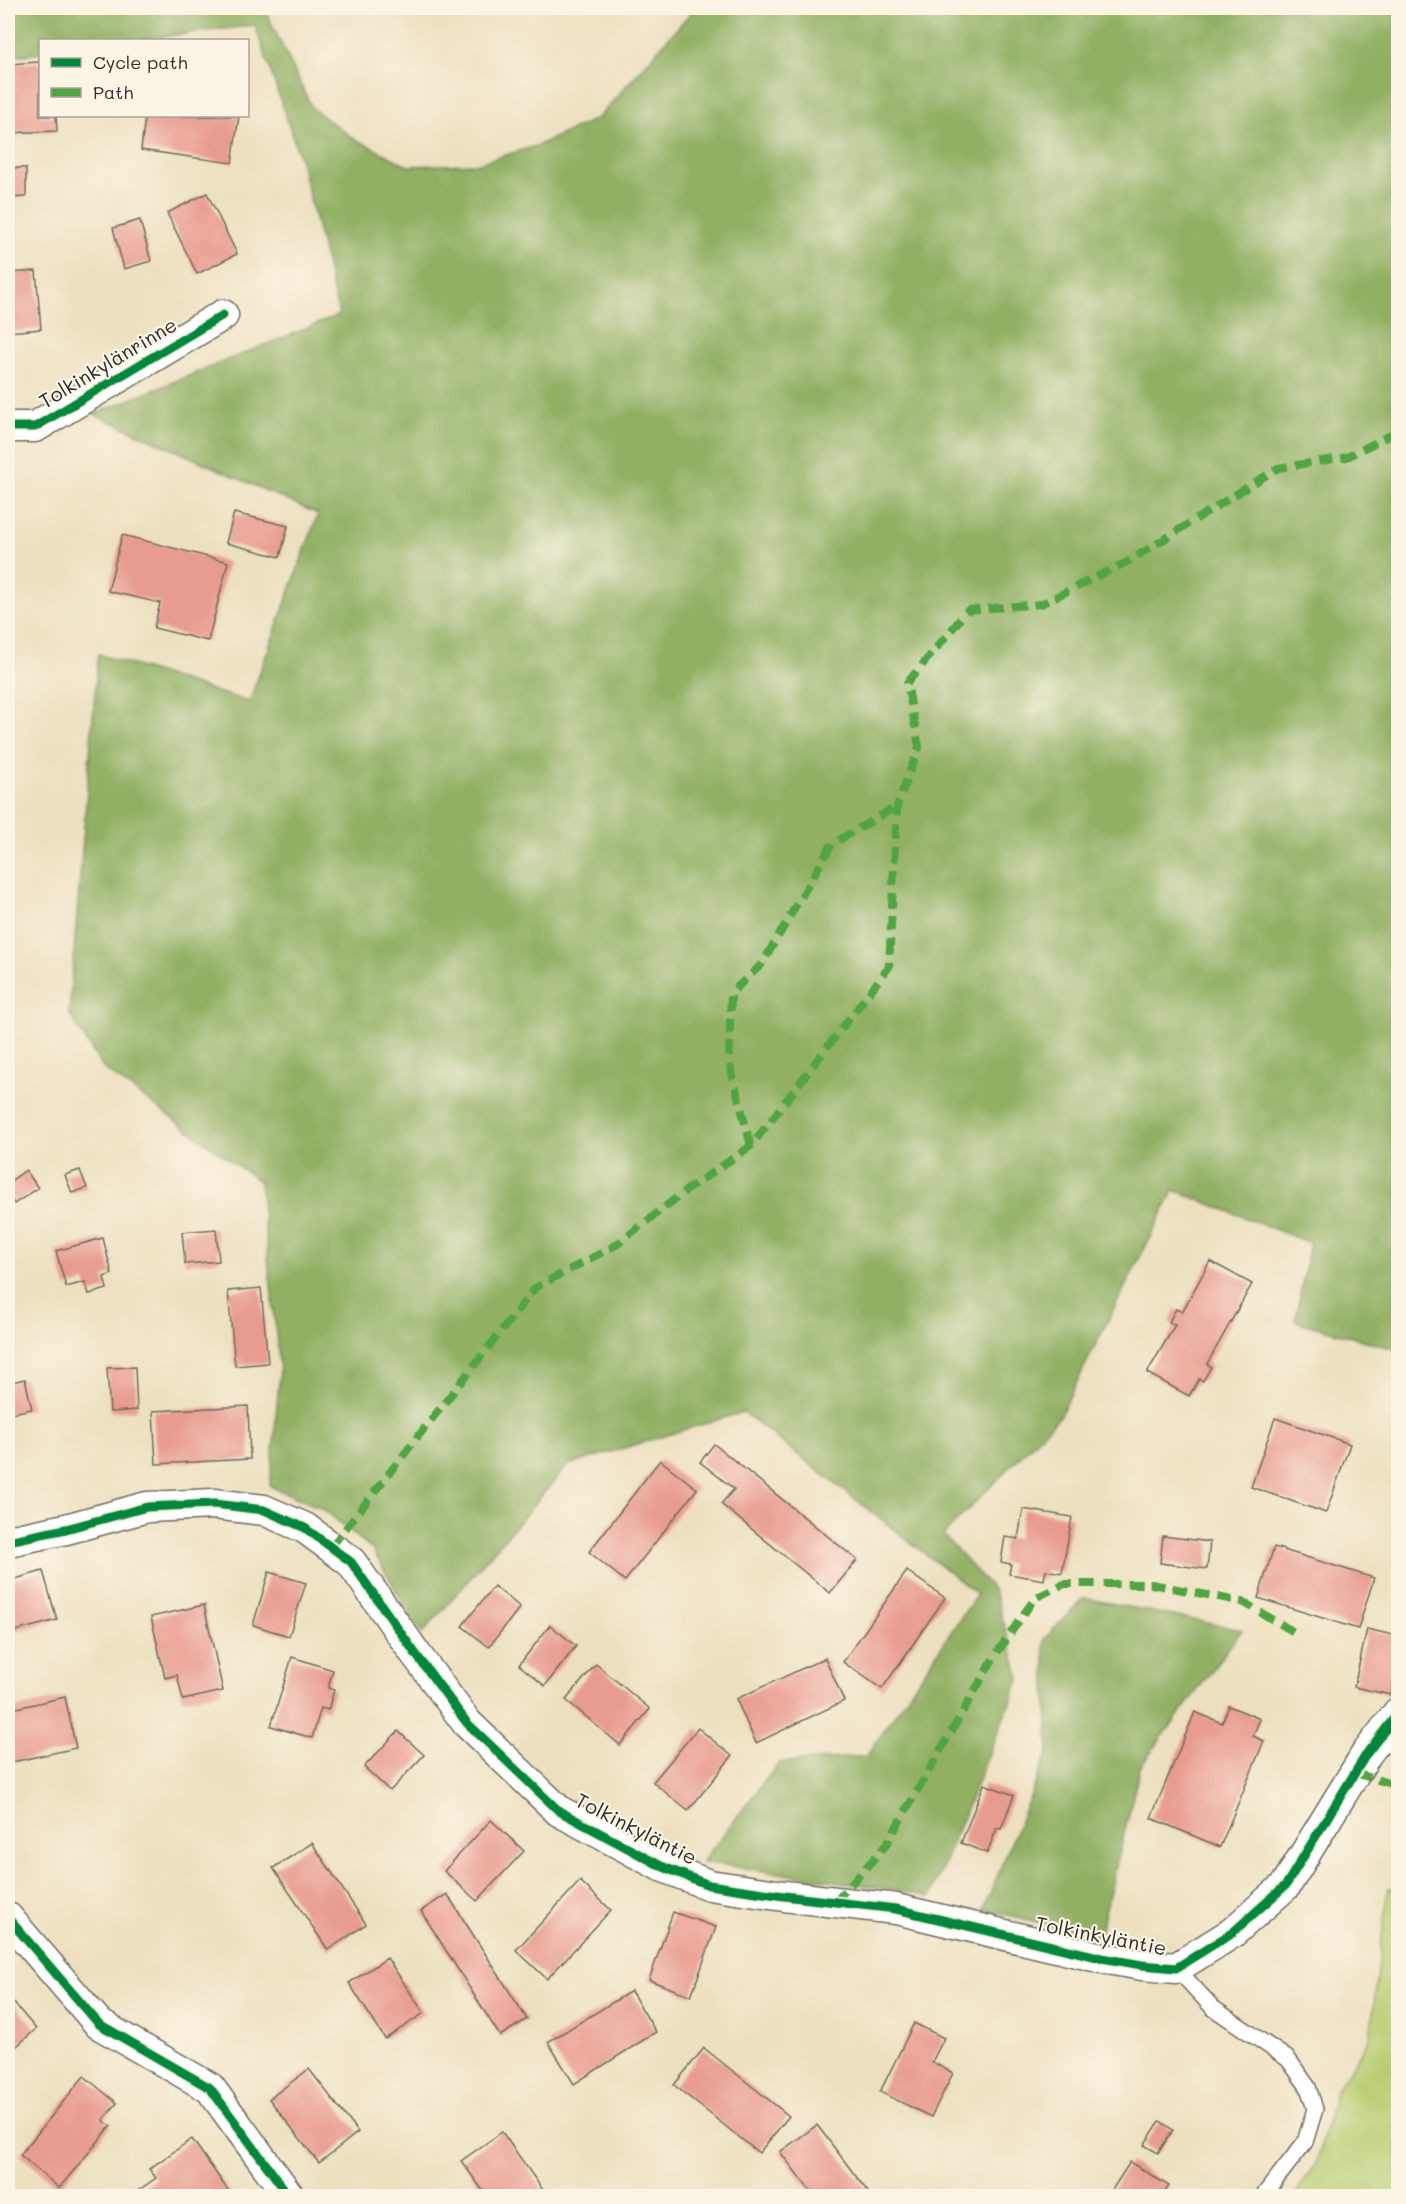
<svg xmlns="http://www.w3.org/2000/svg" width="1406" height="2204" font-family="Mali,sans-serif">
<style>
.green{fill:#b7cd72;stroke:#717c4e;stroke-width:1.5}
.forest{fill:#91b064;stroke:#5e6e48;stroke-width:1.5}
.building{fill:#e89c90}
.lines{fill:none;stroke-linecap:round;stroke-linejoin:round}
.lane-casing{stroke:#6f6a5f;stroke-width:18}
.street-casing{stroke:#6f6a5f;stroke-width:33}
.lane{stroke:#fff;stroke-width:15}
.street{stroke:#fff;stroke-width:30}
.quiet{stroke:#51a443;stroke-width:8;stroke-dasharray:15 8;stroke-linecap:butt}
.cycleway-casing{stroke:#fcf5e5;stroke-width:13}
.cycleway{stroke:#00873e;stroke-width:9}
.labels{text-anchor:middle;stroke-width:4.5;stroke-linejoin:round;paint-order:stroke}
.street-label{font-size:20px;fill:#2b2b2b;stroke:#fcf5e5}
</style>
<rect width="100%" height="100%" fill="#fcf5e5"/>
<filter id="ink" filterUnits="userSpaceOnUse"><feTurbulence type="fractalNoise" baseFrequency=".0167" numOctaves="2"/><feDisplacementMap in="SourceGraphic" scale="12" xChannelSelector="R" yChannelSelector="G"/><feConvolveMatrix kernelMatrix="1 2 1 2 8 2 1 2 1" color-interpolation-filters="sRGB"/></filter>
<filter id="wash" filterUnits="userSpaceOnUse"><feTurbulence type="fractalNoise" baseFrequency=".008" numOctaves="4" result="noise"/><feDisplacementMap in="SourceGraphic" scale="24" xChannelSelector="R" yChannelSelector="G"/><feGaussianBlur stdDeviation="1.35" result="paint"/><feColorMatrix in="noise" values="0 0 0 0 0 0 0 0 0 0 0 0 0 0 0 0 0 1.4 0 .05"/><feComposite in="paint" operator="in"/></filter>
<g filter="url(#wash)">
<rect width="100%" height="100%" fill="#ece0bf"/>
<polygon class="green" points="1388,1888 1398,1889 1398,2196 1295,2196 1317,2161 1336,2090 1370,2039"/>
<g class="forest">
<polygon points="8,8 264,8 312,108 353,138 408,166 476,164 536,146 598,118 695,8 1398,8 1398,1350 1295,1321 1310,1243 1174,1190 1059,1417 943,1535 994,1591 1020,1678 930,1897 890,1889 702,1862 779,1763 867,1756 977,1594 743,1412 568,1465 422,1634 372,1549 323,1509 270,1486 280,1371 260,1182 103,1068 69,1013 98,654 249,702 318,514 94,414 339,315 300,158 255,25 136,40 40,40 40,53 8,57"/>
<polygon points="1084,1598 1242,1630 1140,1767 1099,1937 984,1909 1049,1750 1044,1639"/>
</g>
<g id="blocks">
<g class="building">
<polygon points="40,62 40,116 56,116 57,131 8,133 8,64"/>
<polygon points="145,116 239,116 232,163 141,150"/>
<polygon points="8,168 26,168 26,197 8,198"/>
<polygon points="207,193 237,254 197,274 167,213"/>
<polygon points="140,220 151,261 124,269 113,228"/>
<polygon points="36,271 41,329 8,332 8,273"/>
<polygon points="234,513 288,526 280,557 226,543"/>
<polygon points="122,535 228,562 208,641 154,628 160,603 108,591"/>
<polygon points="26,1170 38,1188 14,1204 8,1194 8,1183"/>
<polygon points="80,1170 87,1188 72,1193 65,1175"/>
<polygon points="216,1229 219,1261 185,1264 182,1232"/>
<polygon points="103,1238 112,1274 104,1277 107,1289 89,1294 85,1282 66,1287 56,1251"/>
<polygon points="1210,1261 1252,1284 1207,1364 1211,1367 1203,1381 1199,1379 1189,1396 1147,1373 1175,1325 1169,1322 1176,1309 1182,1312"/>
<polygon points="261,1288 268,1363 235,1366 228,1291"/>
<polygon points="135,1367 137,1410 110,1412 107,1368"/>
<polygon points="25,1379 32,1409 8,1414 8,1383"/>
<polygon points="248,1406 250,1459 156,1464 153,1411"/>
<polygon points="1275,1418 1350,1444 1326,1513 1251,1487"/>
<polygon points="714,1444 857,1560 830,1593 721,1504 734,1489 700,1462"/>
<polygon points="660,1460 697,1489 625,1581 589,1552"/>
<polygon points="1023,1509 1072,1517 1062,1573 1046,1570 1044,1580 1009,1574 1011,1564 1001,1562 1005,1537 1018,1539"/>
<polygon points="1163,1536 1210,1542 1207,1569 1160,1563"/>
<polygon points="1274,1547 1374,1578 1358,1629 1258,1598"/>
<polygon points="43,1571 57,1620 8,1633 8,1581"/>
<polygon points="907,1571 945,1598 882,1689 843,1662"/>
<polygon points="269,1572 306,1583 289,1636 253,1625"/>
<polygon points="494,1586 520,1607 489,1647 462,1626"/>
<polygon points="204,1605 223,1691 183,1700 177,1675 165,1678 151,1617"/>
<polygon points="550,1625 576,1646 545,1686 519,1665"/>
<polygon points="1367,1629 1398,1636 1398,1658 1391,1695 1354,1687"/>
<polygon points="292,1657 333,1670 328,1688 334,1690 328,1710 321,1708 312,1738 271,1726"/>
<polygon points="825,1658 844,1701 756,1743 736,1699"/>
<polygon points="596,1664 650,1709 620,1745 566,1700"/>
<polygon points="65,1697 76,1748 8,1763 8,1710"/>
<polygon points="1229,1706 1260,1719 1253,1736 1264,1741 1220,1847 1151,1818 1195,1712 1222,1723"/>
<polygon points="698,1728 732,1756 688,1811 653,1782"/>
<polygon points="398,1731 424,1755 390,1791 364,1767"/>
<polygon points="984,1784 1014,1795 1001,1829 997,1828 987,1853 961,1843"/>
<polygon points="491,1820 524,1851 477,1901 444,1871"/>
<polygon points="312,1843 366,1924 328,1950 273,1868"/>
<polygon points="580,1881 611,1910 547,1979 516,1950"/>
<polygon points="447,1894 527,2019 500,2036 421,1911"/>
<polygon points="673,1912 716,1927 691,1996 649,1980"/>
<polygon points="387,1958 424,2013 385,2039 349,1983"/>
<polygon points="631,1991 656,2032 574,2084 548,2042"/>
<polygon points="8,1996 36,2029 8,2054"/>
<polygon points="914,2023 944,2038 932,2062 953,2073 931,2117 880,2092"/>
<polygon points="704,2048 789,2116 759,2153 674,2085"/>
<polygon points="309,2069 358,2132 319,2163 269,2099"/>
<polygon points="84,2076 117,2103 103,2120 111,2126 59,2188 20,2155"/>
<polygon points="1160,2121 1173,2130 1158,2153 1144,2145"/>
<polygon points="817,2125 871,2196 814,2196 780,2152"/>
<polygon points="502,2132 543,2190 533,2196 487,2196 461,2161"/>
<polygon points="192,2139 232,2196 130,2196 156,2178 149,2169"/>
<polygon points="1130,2162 1169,2186 1162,2196 1108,2196"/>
</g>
</g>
</g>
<g filter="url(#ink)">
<use href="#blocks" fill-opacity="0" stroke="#6f6a5f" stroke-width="1.5"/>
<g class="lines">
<g class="lane-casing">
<polyline id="lane" points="1176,1968 1213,2008 1288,2059 1308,2087 1315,2109 1305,2142 1263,2196"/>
</g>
<g class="street-casing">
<g id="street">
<polyline points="8,427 35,427 223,315"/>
<polyline points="8,1541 66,1529 147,1507 214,1504 264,1510 305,1528 351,1562 415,1653 467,1723 559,1811 661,1866 709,1885 784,1896 896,1909 1102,1958 1142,1965 1176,1968 1232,1933 1286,1885 1367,1753 1398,1713"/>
<polyline points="8,1918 99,2024 210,2088 289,2196"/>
</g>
</g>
<use href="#lane" class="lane"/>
<use href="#street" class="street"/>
<g class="quiet">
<polyline points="751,1146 729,1062 731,993 762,964 832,844 897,806"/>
<polyline points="331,1547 535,1288 616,1245 688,1189 751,1146 889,967 897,806 919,747 907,683 968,610 1041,604 1129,561 1278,468 1347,457 1398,431"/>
<polyline points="1355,1773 1398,1786"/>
<polyline points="835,1902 886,1845 996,1654 1035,1598 1064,1584 1152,1584 1243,1602 1294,1632"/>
</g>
<g class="cycleway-casing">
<g id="cycleway">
<polyline points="8,427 35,427 223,315"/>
<polyline points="8,1541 66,1529 147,1507 214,1504 264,1510 305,1528 351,1562 415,1653 467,1723 559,1811 661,1866 709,1885 784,1896 896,1909 1102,1958 1142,1965 1176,1968 1232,1933 1286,1885 1367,1753 1398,1713"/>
<polyline points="8,1918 99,2024 210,2088 289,2196"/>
</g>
</g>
<use href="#cycleway" class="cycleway"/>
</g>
</g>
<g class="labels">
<g class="street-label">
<text transform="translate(108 363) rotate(-31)" y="7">Tolkinkylänrinne</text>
<text transform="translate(636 1829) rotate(27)" y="7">Tolkinkyläntie</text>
<text transform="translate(1101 1936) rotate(11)" y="7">Tolkinkyläntie</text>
</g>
</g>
<rect width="1406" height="2204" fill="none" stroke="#fcf5e5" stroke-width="30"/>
<rect x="39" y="39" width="210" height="78" fill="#fcf5e5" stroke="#a8a49b" stroke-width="1.5"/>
<rect x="51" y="58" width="30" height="9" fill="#00873e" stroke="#a8a49b" stroke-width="1.5"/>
<text x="93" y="69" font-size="18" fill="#2b2b2b">Cycle path</text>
<rect x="51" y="88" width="30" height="9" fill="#51a443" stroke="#a8a49b" stroke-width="1.5"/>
<text x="93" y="99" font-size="18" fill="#2b2b2b">Path</text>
</svg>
